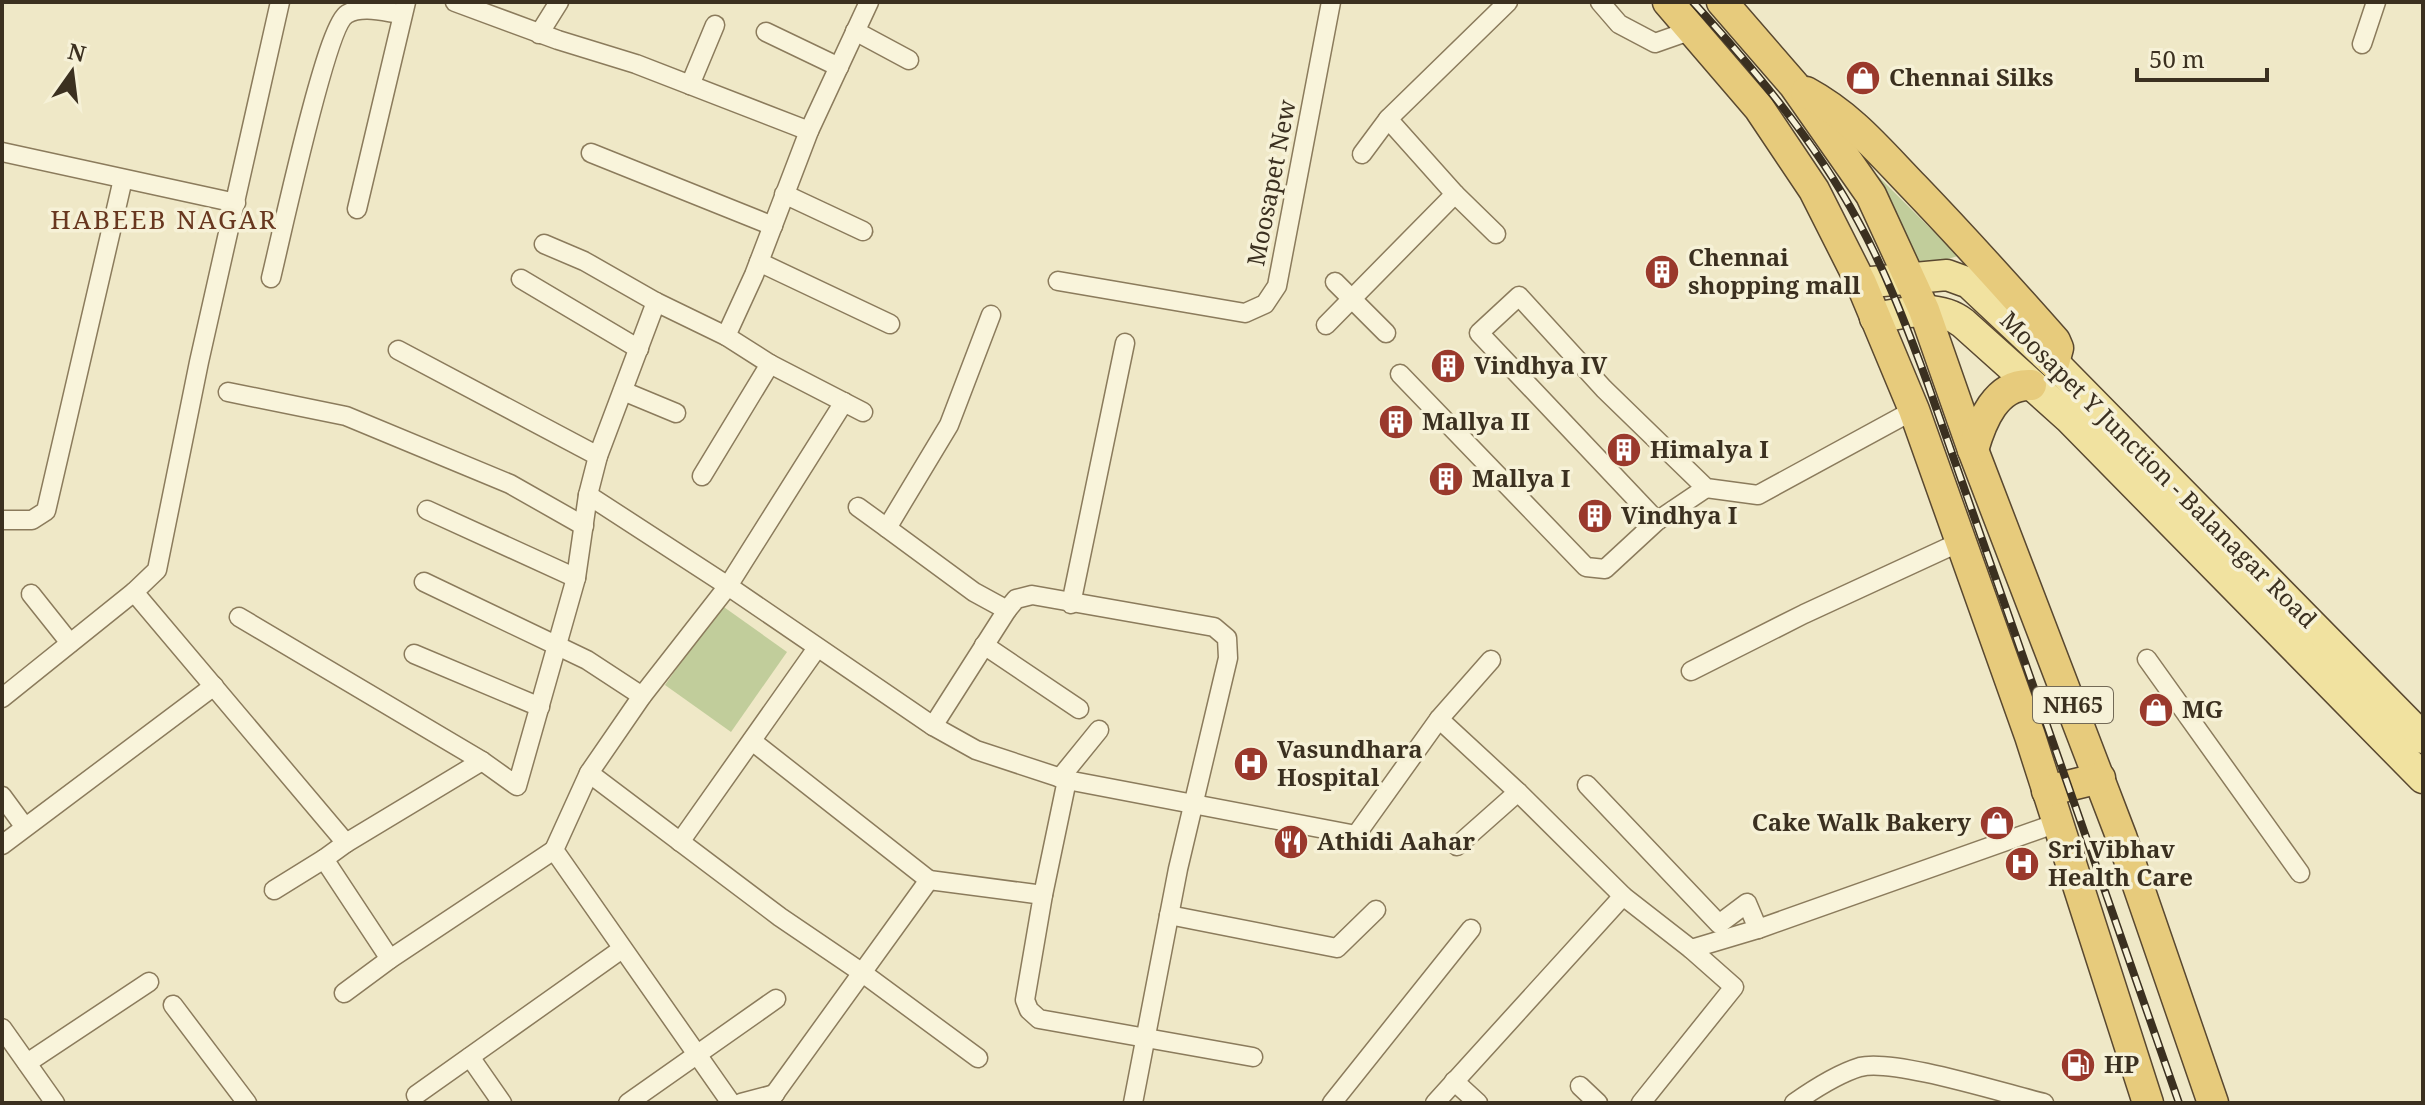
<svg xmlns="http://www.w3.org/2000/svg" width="2425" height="1105" font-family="'Noto Serif',serif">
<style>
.green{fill:#c1cd9b}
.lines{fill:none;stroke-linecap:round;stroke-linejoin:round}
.minor-casing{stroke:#8b7b5c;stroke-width:21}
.primary-casing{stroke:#594830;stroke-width:33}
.trunk-casing{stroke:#594830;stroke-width:33}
.minor{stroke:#f9f4db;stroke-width:18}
.primary{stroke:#f1e2a0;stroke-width:30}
.trunk{stroke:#e7cb7c;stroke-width:30}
.rail-casing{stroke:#3b3020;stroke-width:8}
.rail{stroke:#f6f1d7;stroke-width:5;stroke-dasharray:15;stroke-linecap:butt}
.labels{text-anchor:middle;stroke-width:7;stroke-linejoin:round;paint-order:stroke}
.shield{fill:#f6f1d7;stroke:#736a57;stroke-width:2}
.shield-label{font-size:22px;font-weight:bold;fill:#3b3020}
.poi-label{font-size:24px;font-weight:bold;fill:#3b3020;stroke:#f6f1d7;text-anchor:start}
.street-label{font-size:24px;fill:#3b3020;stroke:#f6f1d7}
.neighbourhood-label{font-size:26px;letter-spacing:2px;fill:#68371f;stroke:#f6f1d7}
</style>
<rect width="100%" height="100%" fill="#efe8c7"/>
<g class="green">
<polygon points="1866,164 1958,256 1916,268"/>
<polygon points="721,605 787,652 731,732 665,685"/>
</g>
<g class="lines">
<g class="minor-casing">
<g id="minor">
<polyline points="455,2 558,40 636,64 809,131"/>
<polyline points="1600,2 1619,24 1655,43 1692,30"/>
<polyline points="855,31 909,60"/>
<polyline points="766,32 839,67"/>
<polyline points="539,34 559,2"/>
<polyline points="2362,44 2376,2"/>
<polyline points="690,85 715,25"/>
<polyline points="2,152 236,203"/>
<polyline points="591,153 773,226"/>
<polyline points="1362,154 1388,119"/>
<polyline points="784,194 863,231"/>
<polyline points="1455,194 1496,234"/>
<polyline points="357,209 406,2"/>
<polyline points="544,244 584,261 656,302"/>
<polyline points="759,262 890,324"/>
<path d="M271 278C280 242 326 26 347 14 362 5 385 12 401 14"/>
<polyline points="521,279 639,349"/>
<polyline points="1058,281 1245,313 1265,304 1277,286 1331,2"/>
<polyline points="1335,282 1386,333"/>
<polyline points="991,315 949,425 887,528 974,592 1007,610 1016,599 1032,595 1214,627 1227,638 1228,658 1178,869 1133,1103"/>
<polyline points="1326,325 1455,194 1388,119 1508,2"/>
<polyline points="726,336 770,364 863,412"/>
<polyline points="398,350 598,456"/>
<polyline points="1400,374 1586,567 1605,569 1657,521 1706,488"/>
<polyline points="623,391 676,413"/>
<polyline points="228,392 346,416 510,484 584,526"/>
<polyline points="844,402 728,586 642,696 589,773 780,917 864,974 978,1058"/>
<polyline points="702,476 770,364"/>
<polyline points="588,495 728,586 933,726 1007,610"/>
<polyline points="858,507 887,528"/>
<polyline points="427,510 576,578"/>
<polyline points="2,520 32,520 46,511 123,179"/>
<polyline points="1657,521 1479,333 1519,296 1604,389 1706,488 1758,495 1914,410"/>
<polyline points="424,582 587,660 642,696"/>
<polyline points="134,592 346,843 482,761"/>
<polyline points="31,594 70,643"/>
<polyline points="1071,604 1125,343"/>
<polyline points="239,617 482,761 517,786 576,578 588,495 598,456 656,302 726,336 754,275 809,131 869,2"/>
<polyline points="984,645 1079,709"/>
<polyline points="414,654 540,707"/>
<polyline points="2147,659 2300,873"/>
<polyline points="1691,671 1804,614 1960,542"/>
<polyline points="2,698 134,592 157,570 199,362 280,2"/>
<polyline points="1439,719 1518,792 1623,896 1691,949 1758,929 2057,823"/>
<polyline points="933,726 976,750 1067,780 1356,835 1439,719 1491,660"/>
<polyline points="752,741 929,880"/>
<polyline points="589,773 554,850 731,1103"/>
<polyline points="1060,778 1099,730"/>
<polyline points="1587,785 1719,924 1747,903 1758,929"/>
<polyline points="2,796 24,826"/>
<polyline points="680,842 817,648"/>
<polyline points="346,843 324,859 390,959"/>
<polyline points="2,845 214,686"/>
<polyline points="1457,846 1518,792"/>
<polyline points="274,890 324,859"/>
<polyline points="1043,895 1067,780"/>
<polyline points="1169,915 1337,948 1376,910"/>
<polyline points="344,993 390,959 554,850"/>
<polyline points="173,1005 247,1103"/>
<polyline points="2,1028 55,1103"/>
<polyline points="470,1057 502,1103"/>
<polyline points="27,1063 149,982"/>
<polyline points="1454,1081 1478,1103"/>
<polyline points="1580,1086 1598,1103"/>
<polyline points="416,1095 622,949"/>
<polyline points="628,1103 776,999"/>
<polyline points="741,1103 775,1094"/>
<polyline points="768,1103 929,880 1043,895 1025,1000 1029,1010 1039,1019 1253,1057"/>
<polyline points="1332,1103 1471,929"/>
<polyline points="1435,1103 1623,896"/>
<polyline points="1641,1103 1734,987 1691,949"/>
<path d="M1794 1103C1814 1089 1837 1074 1860 1067 1893 1058 2006 1094 2044 1103"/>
</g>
</g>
<g class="primary-casing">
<g id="primary">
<polyline points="1861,283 1947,275 1969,283 2054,363 2423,738"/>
<path d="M1875 318C1905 313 1937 303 1963 323L2069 418 2423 778"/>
</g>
</g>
<g class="trunk-casing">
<g id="trunk">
<polyline points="1668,2 1759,108 1814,190 1861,283 1914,410 2030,736 2148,1103"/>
<polyline points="1722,2 1794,85 1871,195 1924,310 1973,450 2121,836 2213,1103"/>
<path d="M1806 92C1852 117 1879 151 1915 188 1963 238 2009 289 2055 341L2058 348 2054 363"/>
<path d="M1973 450C1981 422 1996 383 2031 385"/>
<polyline points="2047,791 2100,778"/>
</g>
</g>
<use href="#minor" class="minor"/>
<use href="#primary" class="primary"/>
<use href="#trunk" class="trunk"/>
<g class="rail-casing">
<path id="rail" d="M1693 2C1755 70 1814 140 1858 221 1886 272 1906 325 1926 379L2179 1103"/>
</g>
<use href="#rail" class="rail"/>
</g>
<defs>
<g id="shop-disc" transform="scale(1.8)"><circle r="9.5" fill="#9a392c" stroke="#f6f1d7"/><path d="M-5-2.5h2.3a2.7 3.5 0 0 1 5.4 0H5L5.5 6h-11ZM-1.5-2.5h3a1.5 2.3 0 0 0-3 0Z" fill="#fff"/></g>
<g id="building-disc" transform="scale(1.8)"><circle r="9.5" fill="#9a392c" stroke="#f6f1d7"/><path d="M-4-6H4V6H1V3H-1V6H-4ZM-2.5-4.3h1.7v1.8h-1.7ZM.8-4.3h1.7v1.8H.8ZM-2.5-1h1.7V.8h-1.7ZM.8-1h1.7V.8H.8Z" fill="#fff"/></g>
<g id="hospital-disc" transform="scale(1.8)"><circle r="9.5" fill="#9a392c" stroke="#f6f1d7"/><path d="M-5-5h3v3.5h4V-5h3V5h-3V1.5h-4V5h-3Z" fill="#fff"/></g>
<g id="restaurant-disc" transform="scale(1.8)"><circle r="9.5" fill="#9a392c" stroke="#f6f1d7"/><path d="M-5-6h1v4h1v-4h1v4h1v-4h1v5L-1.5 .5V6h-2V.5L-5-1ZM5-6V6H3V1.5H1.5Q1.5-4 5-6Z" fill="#fff"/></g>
<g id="fuel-disc" transform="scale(1.8)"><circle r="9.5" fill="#9a392c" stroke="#f6f1d7"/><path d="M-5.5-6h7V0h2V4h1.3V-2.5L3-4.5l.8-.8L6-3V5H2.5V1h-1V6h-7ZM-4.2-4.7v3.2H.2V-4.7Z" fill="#fff"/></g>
</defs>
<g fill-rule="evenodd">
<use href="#shop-disc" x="1863" y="78"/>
<use href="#building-disc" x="1662" y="272"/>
<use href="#building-disc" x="1448" y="366"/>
<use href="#building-disc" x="1396" y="422"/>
<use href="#building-disc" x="1624" y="450"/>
<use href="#building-disc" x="1446" y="479"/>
<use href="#building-disc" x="1595" y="516"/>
<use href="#shop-disc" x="2156" y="710"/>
<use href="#hospital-disc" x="1251" y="764"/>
<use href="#shop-disc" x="1997" y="823"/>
<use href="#restaurant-disc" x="1291" y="842"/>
<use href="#hospital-disc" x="2022" y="864"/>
<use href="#fuel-disc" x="2078" y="1065"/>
</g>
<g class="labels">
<rect class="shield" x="2033" y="687" width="80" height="36" rx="6"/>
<g class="shield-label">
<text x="2073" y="713">NH65</text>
</g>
<g class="poi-label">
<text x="1889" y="86">Chennai Silks</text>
<text x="1688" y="266">Chennai<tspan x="1688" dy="28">shopping mall</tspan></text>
<text x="1474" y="374">Vindhya IV</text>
<text x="1422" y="430">Mallya II</text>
<text x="1650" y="458">Himalya I</text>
<text x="1472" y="487">Mallya I</text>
<text x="1621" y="524">Vindhya I</text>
<text x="2182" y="718">MG</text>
<text x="1277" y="758">Vasundhara<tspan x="1277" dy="28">Hospital</tspan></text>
<text x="1971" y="831" text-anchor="end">Cake Walk Bakery</text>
<text x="1317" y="850">Athidi Aahar</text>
<text x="2048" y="858">Sri Vibhav<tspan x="2048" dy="28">Health Care</tspan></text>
<text x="2104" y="1073">HP</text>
</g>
<g class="street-label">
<text transform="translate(1272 183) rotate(-79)" y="8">Moosapet New</text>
<text transform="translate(2158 470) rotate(45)" y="8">Moosapet Y Junction - Balanagar Road</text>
</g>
<g class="neighbourhood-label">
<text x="164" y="229">HABEEB NAGAR</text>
</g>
</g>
<rect width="2425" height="1105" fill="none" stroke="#3b3020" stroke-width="8"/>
<g transform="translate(72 72) rotate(14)" stroke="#f6f1d7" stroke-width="6" paint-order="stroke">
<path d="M0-6L14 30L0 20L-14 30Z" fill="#3b3020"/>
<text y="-12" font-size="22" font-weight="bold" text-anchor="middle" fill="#3b3020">N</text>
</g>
<path d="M2137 68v12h130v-12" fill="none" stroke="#3b3020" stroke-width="4"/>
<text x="2149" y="68" font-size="24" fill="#3b3020" stroke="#f6f1d7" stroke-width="6" paint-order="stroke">50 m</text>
</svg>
